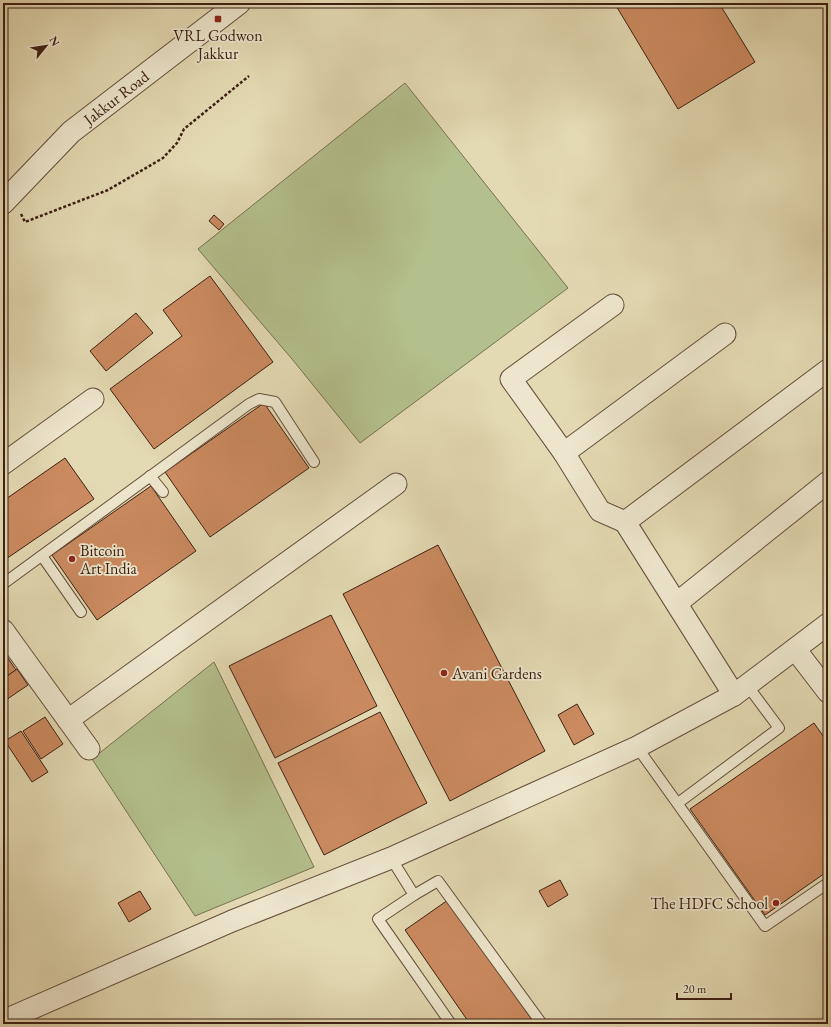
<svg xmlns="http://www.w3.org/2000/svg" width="831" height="1027" font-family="'EB Garamond',serif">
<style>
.green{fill:#b3bf8c;stroke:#787050}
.building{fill:#cb8a60;stroke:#3d2014}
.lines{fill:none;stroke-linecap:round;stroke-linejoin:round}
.service-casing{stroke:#664e3c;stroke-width:12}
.minor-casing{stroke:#664e3c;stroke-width:23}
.tertiary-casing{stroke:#664e3c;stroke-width:24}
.path{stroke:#3d2014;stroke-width:2.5;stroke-dasharray:3 2;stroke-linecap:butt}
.service{stroke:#ede6cd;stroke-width:10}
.minor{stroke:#ede6cd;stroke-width:21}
.tertiary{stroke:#ede6cd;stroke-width:22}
.poi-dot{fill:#8f2418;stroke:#ede6cd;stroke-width:1.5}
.labels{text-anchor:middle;stroke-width:3.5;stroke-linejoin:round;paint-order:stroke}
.poi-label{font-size:16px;fill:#3d2014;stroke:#ede6cd;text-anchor:start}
.street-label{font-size:16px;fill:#3d2014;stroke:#ede6cd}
</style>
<rect width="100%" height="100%" fill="#e3d9b2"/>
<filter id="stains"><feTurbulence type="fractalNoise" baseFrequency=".005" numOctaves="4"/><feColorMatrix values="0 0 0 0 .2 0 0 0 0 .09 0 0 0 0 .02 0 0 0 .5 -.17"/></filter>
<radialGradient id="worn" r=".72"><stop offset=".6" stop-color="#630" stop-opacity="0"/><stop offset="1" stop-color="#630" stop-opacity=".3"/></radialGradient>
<g class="green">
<polygon points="405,83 568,288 360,443 292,359 198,249"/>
<polygon points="214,662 314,867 195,916 92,759"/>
</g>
<g class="building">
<polygon points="616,3 719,3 755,62 678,109 615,4"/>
<polygon points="214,215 224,224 219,230 209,221"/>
<polygon points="210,276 273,362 154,449 110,389 182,336 163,310"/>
<polygon points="136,313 153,333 106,371 90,351"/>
<polygon points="264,403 309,468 210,537 165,472"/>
<polygon points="65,458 94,499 3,561 3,501"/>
<polygon points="151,486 196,551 97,620 52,555"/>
<polygon points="438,545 545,751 450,801 343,594"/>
<polygon points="331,615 377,706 275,758 229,666"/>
<polygon points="3,651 16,670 3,679"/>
<polygon points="17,669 28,685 3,702 3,679"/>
<polygon points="577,704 594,734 574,745 558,715"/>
<polygon points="380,712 427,803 324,855 278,763"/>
<polygon points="45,717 63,744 41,759 23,731"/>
<polygon points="814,723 828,743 828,871 765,915 690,809"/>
<polygon points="21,731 48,772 32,782 5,741"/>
<polygon points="560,880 568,895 548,907 539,891"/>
<polygon points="140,891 151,909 129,922 118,903"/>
<polygon points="448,900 535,1024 470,1024 405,930"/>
</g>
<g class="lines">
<g class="service-casing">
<g id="service">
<polyline points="150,476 163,492"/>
<polyline points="42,556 81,612"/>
<polyline points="3,584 249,404 259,399 275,402 314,462"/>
<polyline points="637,747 765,926 828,883"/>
<polyline points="678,803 779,728 747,685"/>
<polyline points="391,858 414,895"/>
<polyline points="451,1024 378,919 414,895 438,881 542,1024"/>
</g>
</g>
<g class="minor-casing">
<g id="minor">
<polyline points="613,305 511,379 564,453 600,511 625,522 734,695"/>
<polyline points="564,453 725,334"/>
<polyline points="3,464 93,399"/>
<polyline points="625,522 828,370"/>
<polyline points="677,603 828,482"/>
<polyline points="3,630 89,749"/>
<polyline points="795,649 828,692"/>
<polyline points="68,720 396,484"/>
<polyline points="3,1021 232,921 391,858 637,747 734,695 828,624"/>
</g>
</g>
<g class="tertiary-casing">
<g id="tertiary">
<path id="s1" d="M3 203 71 132 239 3"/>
</g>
</g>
<polyline class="path" points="21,214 25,222 108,190 163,158 177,143 184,129 249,76"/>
<use href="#service" class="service"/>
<use href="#minor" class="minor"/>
<use href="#tertiary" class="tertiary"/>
</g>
<g class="poi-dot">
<rect x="214" y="15" width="8" height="8" rx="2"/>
<circle cx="72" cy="559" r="4"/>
<circle cx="444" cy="673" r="4"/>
<circle cx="776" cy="903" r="4"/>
</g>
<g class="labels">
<g class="poi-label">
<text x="218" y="41" text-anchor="middle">VRL Godwon<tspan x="218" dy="18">Jakkur</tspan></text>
<text x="80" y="556">Bitcoin<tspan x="80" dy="18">Art India</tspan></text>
<text x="452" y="679">Avani Gardens</text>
<text x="768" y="909" text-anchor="end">The HDFC School</text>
</g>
<g class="street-label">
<text dy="6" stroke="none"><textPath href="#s1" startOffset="155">Jakkur Road</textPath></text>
</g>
</g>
<rect width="831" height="1027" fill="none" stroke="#e3d9b2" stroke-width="16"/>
<rect x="4" y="4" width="823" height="1019" fill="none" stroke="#3d2014" stroke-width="2"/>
<rect x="8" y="8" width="815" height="1011" fill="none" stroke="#3d2014"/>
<g transform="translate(46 46) rotate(60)" stroke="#ede6cd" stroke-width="3" paint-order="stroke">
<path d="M0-3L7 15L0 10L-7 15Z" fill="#3d2014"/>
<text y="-6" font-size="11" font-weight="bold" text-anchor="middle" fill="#3d2014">N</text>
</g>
<path d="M677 993v6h54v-6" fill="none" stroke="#3d2014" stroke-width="2"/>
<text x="683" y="993" font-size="12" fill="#3d2014" stroke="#ede6cd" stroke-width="3" paint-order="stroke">20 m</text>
<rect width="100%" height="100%" filter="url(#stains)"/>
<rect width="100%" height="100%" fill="url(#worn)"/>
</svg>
